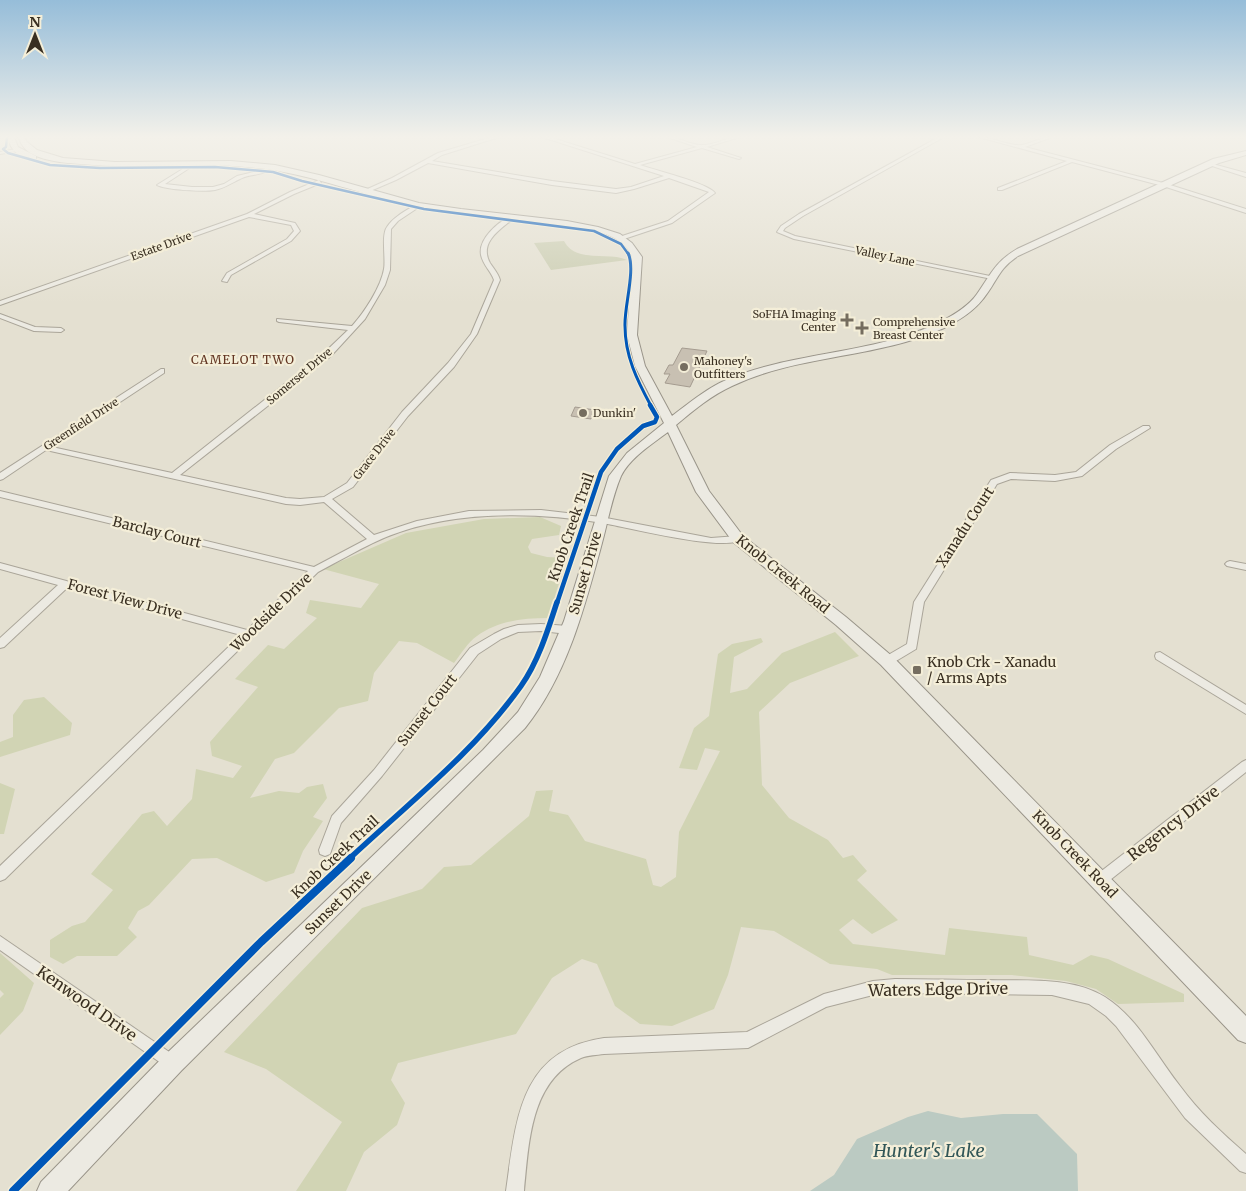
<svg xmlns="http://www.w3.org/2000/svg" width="1246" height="1191" font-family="Merriweather,serif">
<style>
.green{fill:#d1d4b4}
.cemetery{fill:#ccceb3}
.water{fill:#bbcac2}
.building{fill:#c8c0b2;stroke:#a59c90}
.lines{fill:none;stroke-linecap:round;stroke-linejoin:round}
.minor-casing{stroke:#aaa599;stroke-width:2}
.secondary-casing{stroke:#999489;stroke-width:2}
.minor{fill:#eceae2;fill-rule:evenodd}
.secondary{fill:#eceae2;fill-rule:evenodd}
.cycleway-far4-casing{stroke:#f4eed8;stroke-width:4.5}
.cycleway-far3-casing{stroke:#f4eed8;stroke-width:5}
.cycleway-far2-casing{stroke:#f4eed8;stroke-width:7}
.cycleway-far1-casing{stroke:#f4eed8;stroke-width:9}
.cycleway-casing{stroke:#f4eed8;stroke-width:11}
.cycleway-far4{stroke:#0057b8;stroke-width:2.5}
.cycleway-far3{stroke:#0057b8;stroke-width:3}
.cycleway-far2{stroke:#0057b8;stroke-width:4.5}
.cycleway-far1{stroke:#0057b8;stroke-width:5.5}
.cycleway{stroke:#0057b8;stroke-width:8}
.poi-dot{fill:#756d5f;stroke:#f4eed8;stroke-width:2}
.labels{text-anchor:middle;stroke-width:4.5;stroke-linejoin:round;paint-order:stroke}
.far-street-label{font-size:11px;fill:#392f21;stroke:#f4eed8}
.far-poi-label{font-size:11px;fill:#392f21;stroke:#f4eed8;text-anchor:start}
.far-neighbourhood-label{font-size:12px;letter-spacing:1px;fill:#633623;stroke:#f4eed8}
.street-label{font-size:14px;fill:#392f21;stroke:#f4eed8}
.poi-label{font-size:14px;fill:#392f21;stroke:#f4eed8;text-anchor:start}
.near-street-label{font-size:16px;fill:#392f21;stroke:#f4eed8}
.near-water-label{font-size:18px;font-style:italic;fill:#315657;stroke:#f4eed8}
</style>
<rect width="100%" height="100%" fill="#e4e0d1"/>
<g class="green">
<path d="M540 517 561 526 559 535 532 539 528 547 531 553 547 557 567 558 548 618C523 618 498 621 477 636 468 642 461 654 454 663L417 643 399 641 374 673 368 701 339 708 294 753 275 759 250 798 279 791 299 793 307 787 323 784 327 798 313 817 323 821 303 851 294 873 266 882 217 858 192 859 149 905 138 911 128 928 137 937 117 956H77L63 964 50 957V940L72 926 85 922 113 890 91 874 142 814 154 811 167 826 192 799 196 769 233 778 242 766 212 756 210 742 258 687 235 679 268 645 284 649 317 618 306 613 310 600 361 608 379 584 323 569 406 533 484 519Z"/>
<polygon points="835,632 859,656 790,683 759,712 762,785 789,818 828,840 843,858 853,855 867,871 857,880 898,920 872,934 853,919 839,930 853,944 945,955 949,928 1027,937 1029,955 1073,965 1091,955 1108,959 1184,994 1184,1002 1118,1004 1096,989 1066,981 1012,975 892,975 877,969 830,964 774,931 741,927 728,975 714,1009 672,1026 640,1024 615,1006 597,964 582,959 552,978 516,1034 398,1063 391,1080 405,1103 397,1125 364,1152 346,1191 296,1191 342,1122 266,1069 224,1052 362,908 422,889 444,867 471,865 529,816 536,791 553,790 549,811 568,815 585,841 646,859 653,885 661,887 676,877 679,832 720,751 705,748 697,770 679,768 694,728 709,716 718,654 732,644 761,638 763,642 734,657 730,693 747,689 782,653"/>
<polygon points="44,697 72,723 70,735 0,757 0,742 13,737 13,715 24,700"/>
<polygon points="0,783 15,789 4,834 0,834"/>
<polygon points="0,953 34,983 23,1011 0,1035 0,998 4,994 0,990"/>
</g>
<path class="cemetery" d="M564 241C576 264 609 251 627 260L551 270 534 243Z"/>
<polygon class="water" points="928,1111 961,1118 1003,1114 1037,1114 1077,1154 1078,1191 810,1191 834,1175 857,1139 908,1117"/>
<g class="building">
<polygon points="682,348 707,351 690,387 665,383 670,374 664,374 669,365 673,365"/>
<polygon points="575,407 595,410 591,419 571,416"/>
</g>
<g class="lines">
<g class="minor-casing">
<g id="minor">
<path d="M492 137H499L442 155 432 161 552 181 616 189 631 187 664 176 542 137H549L635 164 697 147 667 137C679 137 690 145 701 145 713 146 727 137 740 137L707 147 741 158 739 159 702 148 640 165C654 170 708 183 715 193L672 223 621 240 619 239V237L668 221 709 192 669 178 634 189 616 193 552 185 428 163 396 180 368 192 363 191 392 178 438 153Z"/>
<polygon points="939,137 944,137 803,216 785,228 783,231 795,236 990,276 993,278 992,279 794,239 777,232 781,226 799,214"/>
<path d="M979 137C992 137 1011 147 1022 145 1032 143 1041 137 1052 137L1025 147 1167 184 1246 209V213L1163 186 1072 162 1002 190H998V188L1067 161Z"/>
<polygon points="16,149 18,151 0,154 0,152"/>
<polygon points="1209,163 1246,173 1246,177 1209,165"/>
<path d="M189 165 191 167 165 184 192 187H213L224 184 237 176 267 169 269 170C260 176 249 174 240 179 231 183 225 188 215 190 204 192 167 190 157 185Z"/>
<polygon points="319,180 321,183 294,194 254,214 295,223 300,231 291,241 231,275 227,282 222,281 227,273 287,239 294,231 291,225 249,217 0,305 0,301 247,214 290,192"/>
<path d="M417 204 422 205 398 221 391 229 390 270 385 285 365 319 331 356 180 475 286 498 300 499 324 497 347 483 402 412 448 363 471 334 494 280C491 271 483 265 481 255 478 239 498 222 511 216L513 217V219C499 230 479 243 490 263 494 269 498 273 500 280L477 334 454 367 408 416 353 487 332 499 374 535 417 521 469 511 541 510 601 517 711 538 738 536 743 539C726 553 627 527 602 523 530 511 443 510 375 542 356 551 337 562 318 572L5 879 0 881V866L241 635 67 588 4 647 0 648V638L58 585 0 569V563L247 630 308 571 0 497V491L314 567 367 539 324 502 300 505 286 504 46 450 3 479 0 480V473L161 369H164V373L52 447 172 473 325 352 348 330 279 322 277 321V319L352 326C364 313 381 287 384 269 386 259 381 235 387 227 393 217 407 210 417 204Z"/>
<polygon points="0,314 35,327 61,328 64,330 61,332 34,331 0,318"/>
<polygon points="1143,426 1149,426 1150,428 1116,449 1082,476 1055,481 1011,479 997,484 924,602 916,649 891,664 883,664 882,661 883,658 907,644 914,602 991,480 1010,473 1055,475 1076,472 1110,445"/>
<polygon points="1230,561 1246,564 1246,570 1227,566 1225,564 1227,562"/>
<polygon points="541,624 568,626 573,630 568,634 541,631 518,632 501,639 478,654 382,776 341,823 330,854 325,856 320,854 319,850 332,816 374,770 470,648 494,634 504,629 518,625"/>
<polygon points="1160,652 1246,705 1246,714 1156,659 1155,656 1156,653"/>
<polygon points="1246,760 1246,772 1105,884 1100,886 1095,884 1093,880 1095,876 1242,762"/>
<polygon points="0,936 178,1058 181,1063 178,1068 173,1071 168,1068 0,950"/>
<path d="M895 979C925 979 956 980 986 980 1023 981 1072 976 1105 997 1138 1018 1156 1056 1180 1086 1199 1112 1222 1133 1246 1154V1173L1240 1171 1185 1118 1116 1026 1106 1016 1089 1004 1052 995 895 993 873 995 826 1007 748 1048 604 1054C597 1055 588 1055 581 1058 530 1080 529 1143 524 1191H506C516 1121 519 1050 604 1038L747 1032 824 994 873 981Z"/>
</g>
</g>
<g class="secondary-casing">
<g id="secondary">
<path d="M8 137H14L18 147 36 156V160C22 160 10 151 8 137Z"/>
<path d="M18 137H24L27 142 37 150 63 158 115 162 231 161 275 165 319 175 419 203 461 209 567 221 598 227 620 234 632 243 642 257 637 335 645 366 672 416C689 403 706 389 726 380 794 351 871 355 938 323 952 316 968 307 977 294 991 274 995 262 1017 249L1213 159 1246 151V155L1219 163 1018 256C998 269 997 282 983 299 973 312 958 321 944 328 876 359 799 354 732 386 712 395 694 410 676 425L709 491 743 536 846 617 893 657 1246 1016V1043L1238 1040 881 665 836 625 733 542 696 492 668 432C652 444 630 458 621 476 612 497 608 521 602 543 585 606 567 676 525 728L181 1071 68 1191H37L41 1182 165 1055 483 750 518 712 540 677 564 621 609 476 627 453 664 423 635 366 627 335 632 257C623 235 596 231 575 227 524 219 472 218 421 208 366 197 314 174 257 168 198 161 139 170 80 164 64 163 46 161 32 154 25 150 21 144 18 137Z"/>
</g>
</g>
<use href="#minor" class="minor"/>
<use href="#secondary" class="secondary"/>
<g class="cycleway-far4-casing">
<polyline id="cycleway-far4" points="7,137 6,147 3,149 8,153 50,165 100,168 215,167 273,172 302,181 424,209 594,231 621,244 629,255"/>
</g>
<g class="cycleway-far3-casing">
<path id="cycleway-far3" d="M628 253C636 269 624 307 625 326 625 356 637 380 651 406"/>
</g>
<g class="cycleway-far2-casing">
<polyline id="cycleway-far2" points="557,603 601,472 617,449 643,426 655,422 657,417 650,405"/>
</g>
<g class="cycleway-far1-casing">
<path id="cycleway-far1" d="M349 859C408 804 474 752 521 686 538 662 548 630 557 602"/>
</g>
<g class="cycleway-casing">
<polyline id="cycleway" points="13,1191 261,942 351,858"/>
</g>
<use href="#cycleway-far4" class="cycleway-far4"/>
<use href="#cycleway-far3" class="cycleway-far3"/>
<use href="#cycleway-far2" class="cycleway-far2"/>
<use href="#cycleway-far1" class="cycleway-far1"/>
<use href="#cycleway" class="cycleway"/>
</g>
<linearGradient id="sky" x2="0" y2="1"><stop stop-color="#96bdd9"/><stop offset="0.45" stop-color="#f3f1ea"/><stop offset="1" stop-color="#f3f1ea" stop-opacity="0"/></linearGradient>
<rect width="1246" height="304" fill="url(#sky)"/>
<g class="poi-dot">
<path d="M844.5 312.5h5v5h5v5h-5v5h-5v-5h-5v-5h5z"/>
<path d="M859.5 320.5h5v5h5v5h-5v5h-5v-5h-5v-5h5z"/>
<circle cx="684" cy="367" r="5"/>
<circle cx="583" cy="413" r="5"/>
<rect x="912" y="665" width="10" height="10" rx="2.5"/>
</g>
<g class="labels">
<g class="far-street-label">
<text transform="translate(161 246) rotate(-20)" y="4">Estate Drive</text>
<text transform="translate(885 256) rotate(12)" y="4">Valley Lane</text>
<text transform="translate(299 376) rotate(-40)" y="4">Somerset Drive</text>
<text transform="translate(81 424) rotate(-33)" y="4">Greenfield Drive</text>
<text transform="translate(374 454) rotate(-52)" y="4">Grace Drive</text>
</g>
<g class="far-poi-label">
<text x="836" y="318" text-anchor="end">SoFHA Imaging<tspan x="836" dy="13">Center</tspan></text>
<text x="873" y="326">Comprehensive<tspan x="873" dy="13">Breast Center</tspan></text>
<text x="694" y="365">Mahoney's<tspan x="694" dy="13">Outfitters</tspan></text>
<text x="593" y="417">Dunkin'</text>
</g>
<g class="far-neighbourhood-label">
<text x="243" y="364">CAMELOT TWO</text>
</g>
<g class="street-label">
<text transform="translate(571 527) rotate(-71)" y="5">Knob Creek Trail</text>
<text transform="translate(965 527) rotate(-57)" y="5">Xanadu Court</text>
<text transform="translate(157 532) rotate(14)" y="5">Barclay Court</text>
<text transform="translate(585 573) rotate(-74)" y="5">Sunset Drive</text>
<text transform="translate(783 574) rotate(39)" y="5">Knob Creek Road</text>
<text transform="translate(125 599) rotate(15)" y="5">Forest View Drive</text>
<text transform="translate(271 612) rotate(-44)" y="5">Woodside Drive</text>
<text transform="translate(427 710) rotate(-52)" y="5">Sunset Court</text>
<text transform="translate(1075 854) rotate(46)" y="5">Knob Creek Road</text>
<text transform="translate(335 857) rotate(-43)" y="5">Knob Creek Trail</text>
<text transform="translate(338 902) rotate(-44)" y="5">Sunset Drive</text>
</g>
<g class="poi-label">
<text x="927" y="667">Knob Crk - Xanadu<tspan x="927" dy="16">/ Arms Apts</tspan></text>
</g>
<g class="near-street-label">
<text transform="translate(1173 823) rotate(-38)" y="6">Regency Drive</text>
<text transform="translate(938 989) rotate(-1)" y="6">Waters Edge Drive</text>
<text transform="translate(87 1003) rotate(35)" y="6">Kenwood Drive</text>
</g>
<g class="near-water-label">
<text x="929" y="1157">Hunter's Lake</text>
</g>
</g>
<g transform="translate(35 35)" stroke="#f4eed8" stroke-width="4" paint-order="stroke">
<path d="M0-4L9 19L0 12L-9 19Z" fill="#392f21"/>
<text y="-8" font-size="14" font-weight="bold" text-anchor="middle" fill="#392f21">N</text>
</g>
</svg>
